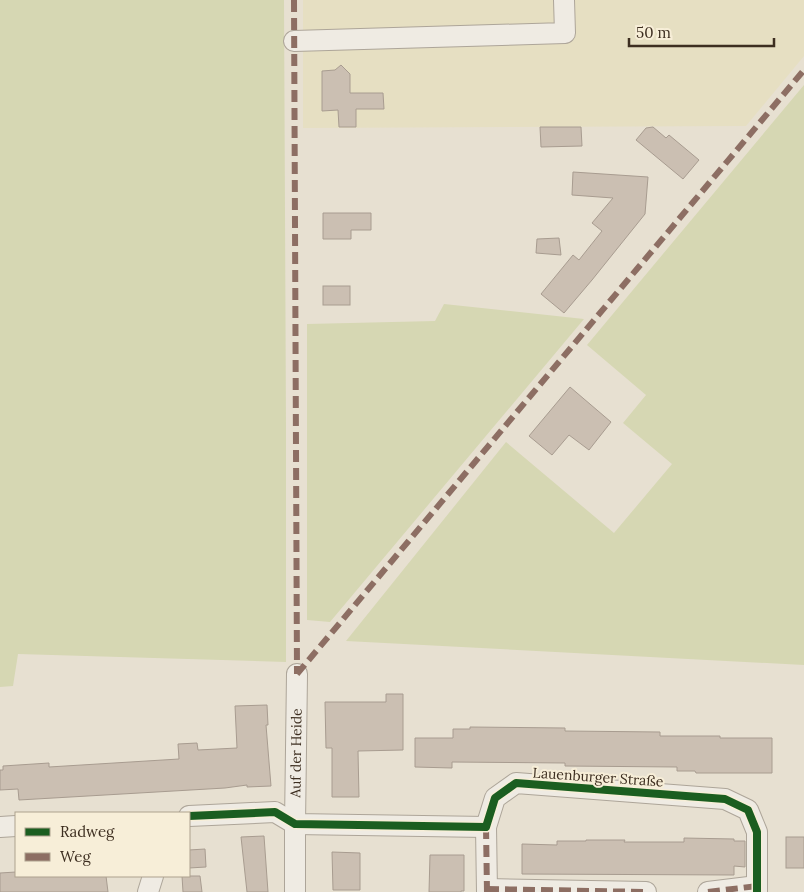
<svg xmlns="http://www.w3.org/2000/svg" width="804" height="892" font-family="Lora,serif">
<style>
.farmland{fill:#e6dfc2}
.green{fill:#d6d7b3}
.building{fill:#cbbfb2;stroke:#a89c90}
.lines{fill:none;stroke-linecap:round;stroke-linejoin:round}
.minor-casing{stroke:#ada599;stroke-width:22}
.minor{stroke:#efebe3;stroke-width:20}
.quiet{stroke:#8d6e63;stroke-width:6;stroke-dasharray:12 6;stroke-linecap:butt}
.cycleway-casing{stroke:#f7eed8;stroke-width:11}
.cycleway{stroke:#1b5e20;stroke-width:8}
.labels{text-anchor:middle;stroke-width:4;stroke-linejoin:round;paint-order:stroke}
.street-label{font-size:14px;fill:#3d2e20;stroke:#f7eed8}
</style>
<rect width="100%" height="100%" fill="#e7e0d1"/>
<polygon class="farmland" points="303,0 804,0 804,56 746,126 303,128"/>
<g class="green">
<polygon points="0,0 284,0 286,425 286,662 18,654 13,686 0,687"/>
<polygon points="804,85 804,665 346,641 506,442 614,533 672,464 623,423 646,395 587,345"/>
<polygon points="444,304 584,319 330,622 307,620 307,324 435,321"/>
</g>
<g class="building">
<polygon points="341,65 350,74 350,93 383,93 384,109 356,109 356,127 339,127 338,110 322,111 322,71 335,70"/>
<polygon points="540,127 581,127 582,146 541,147"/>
<polygon points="653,127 666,138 669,135 699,160 683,179 636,140 646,128"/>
<polygon points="573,172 648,177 645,214 592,280 564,313 541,294 573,255 579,260 602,231 592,223 613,198 572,195"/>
<polygon points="323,213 371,213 371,230 351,230 351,239 323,239"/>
<polygon points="559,238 561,255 536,253 537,239"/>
<rect x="323" y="286" width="27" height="19"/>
<polygon points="570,387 611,422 589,450 569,435 552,455 529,436"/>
<polygon points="386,694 403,694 403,750 358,751 359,797 332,797 332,748 326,748 325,702 386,702"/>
<polygon points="267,705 268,725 266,725 271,786 247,787 247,785 225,788 19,800 18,789 0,790 0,770 3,770 3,766 49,763 49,767 179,759 178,744 197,743 198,750 237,748 235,706"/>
<polygon points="470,727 565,728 565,731 660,732 660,736 720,736 720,738 772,738 772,773 696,773 695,771 677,771 677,767 565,766 565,763 452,762 452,768 415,767 415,738 453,738 453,729 470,729"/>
<polygon points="264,836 268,892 247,892 241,837"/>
<rect x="786" y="837" width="18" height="31"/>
<polygon points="684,838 734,839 734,841 745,841 745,867 734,866 734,875 522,874 522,844 557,845 557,841 586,841 586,840 625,840 624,842 684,842"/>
<polygon points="205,849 206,867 189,868 189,850"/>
<polygon points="332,852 360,853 360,890 333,890"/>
<polygon points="430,855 464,855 464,891 461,891 461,892 429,892"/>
<polygon points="16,872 16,876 106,876 108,892 0,892 0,873"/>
<polygon points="182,876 200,876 202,892 183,892"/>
</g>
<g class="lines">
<g class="minor-casing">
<g id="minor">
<polyline points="294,41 565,33 564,0"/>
<polyline points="189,816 275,812 295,824 486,827 495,798 516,783 725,799 748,810 757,832 757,892"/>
<polyline points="0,827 16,826"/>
<polyline points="486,827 487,892"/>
<polyline points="487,889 646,892"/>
<polyline points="148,892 153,876"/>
<path id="s1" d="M295 892V824L297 674"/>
<polyline points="708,892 757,886"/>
</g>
</g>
<use href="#minor" class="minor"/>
<g class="quiet">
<polyline points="294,0 297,674"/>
<polyline points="297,674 804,70"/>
<polyline points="486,827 487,892"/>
<polyline points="487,889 646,892"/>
<polyline points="708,892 757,886"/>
</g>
<g class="cycleway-casing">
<polyline id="cycleway" points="189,816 275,812 295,824 486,827 495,798 516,783 725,799 748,810 757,832 757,892"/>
</g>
<use href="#cycleway" class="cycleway"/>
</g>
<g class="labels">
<g class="street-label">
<text dy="5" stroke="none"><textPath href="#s1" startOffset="139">Auf der Heide</textPath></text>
<text transform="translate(598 777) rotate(4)" y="5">Lauenburger Straße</text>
</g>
</g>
<rect x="15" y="812" width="175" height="65" fill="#f7eed8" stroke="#ada18e"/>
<rect x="25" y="828" width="25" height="8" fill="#1b5e20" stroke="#ada18e"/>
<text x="60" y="837" font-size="15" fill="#3d2e20">Radweg</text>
<rect x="25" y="853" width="25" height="8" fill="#8d6e63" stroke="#ada18e"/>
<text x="60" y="862" font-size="15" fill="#3d2e20">Weg</text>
<path d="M629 38v8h145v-8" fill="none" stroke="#3d2e20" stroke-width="2.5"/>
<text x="636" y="38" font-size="15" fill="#3d2e20" stroke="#f7eed8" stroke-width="4" paint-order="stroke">50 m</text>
</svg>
